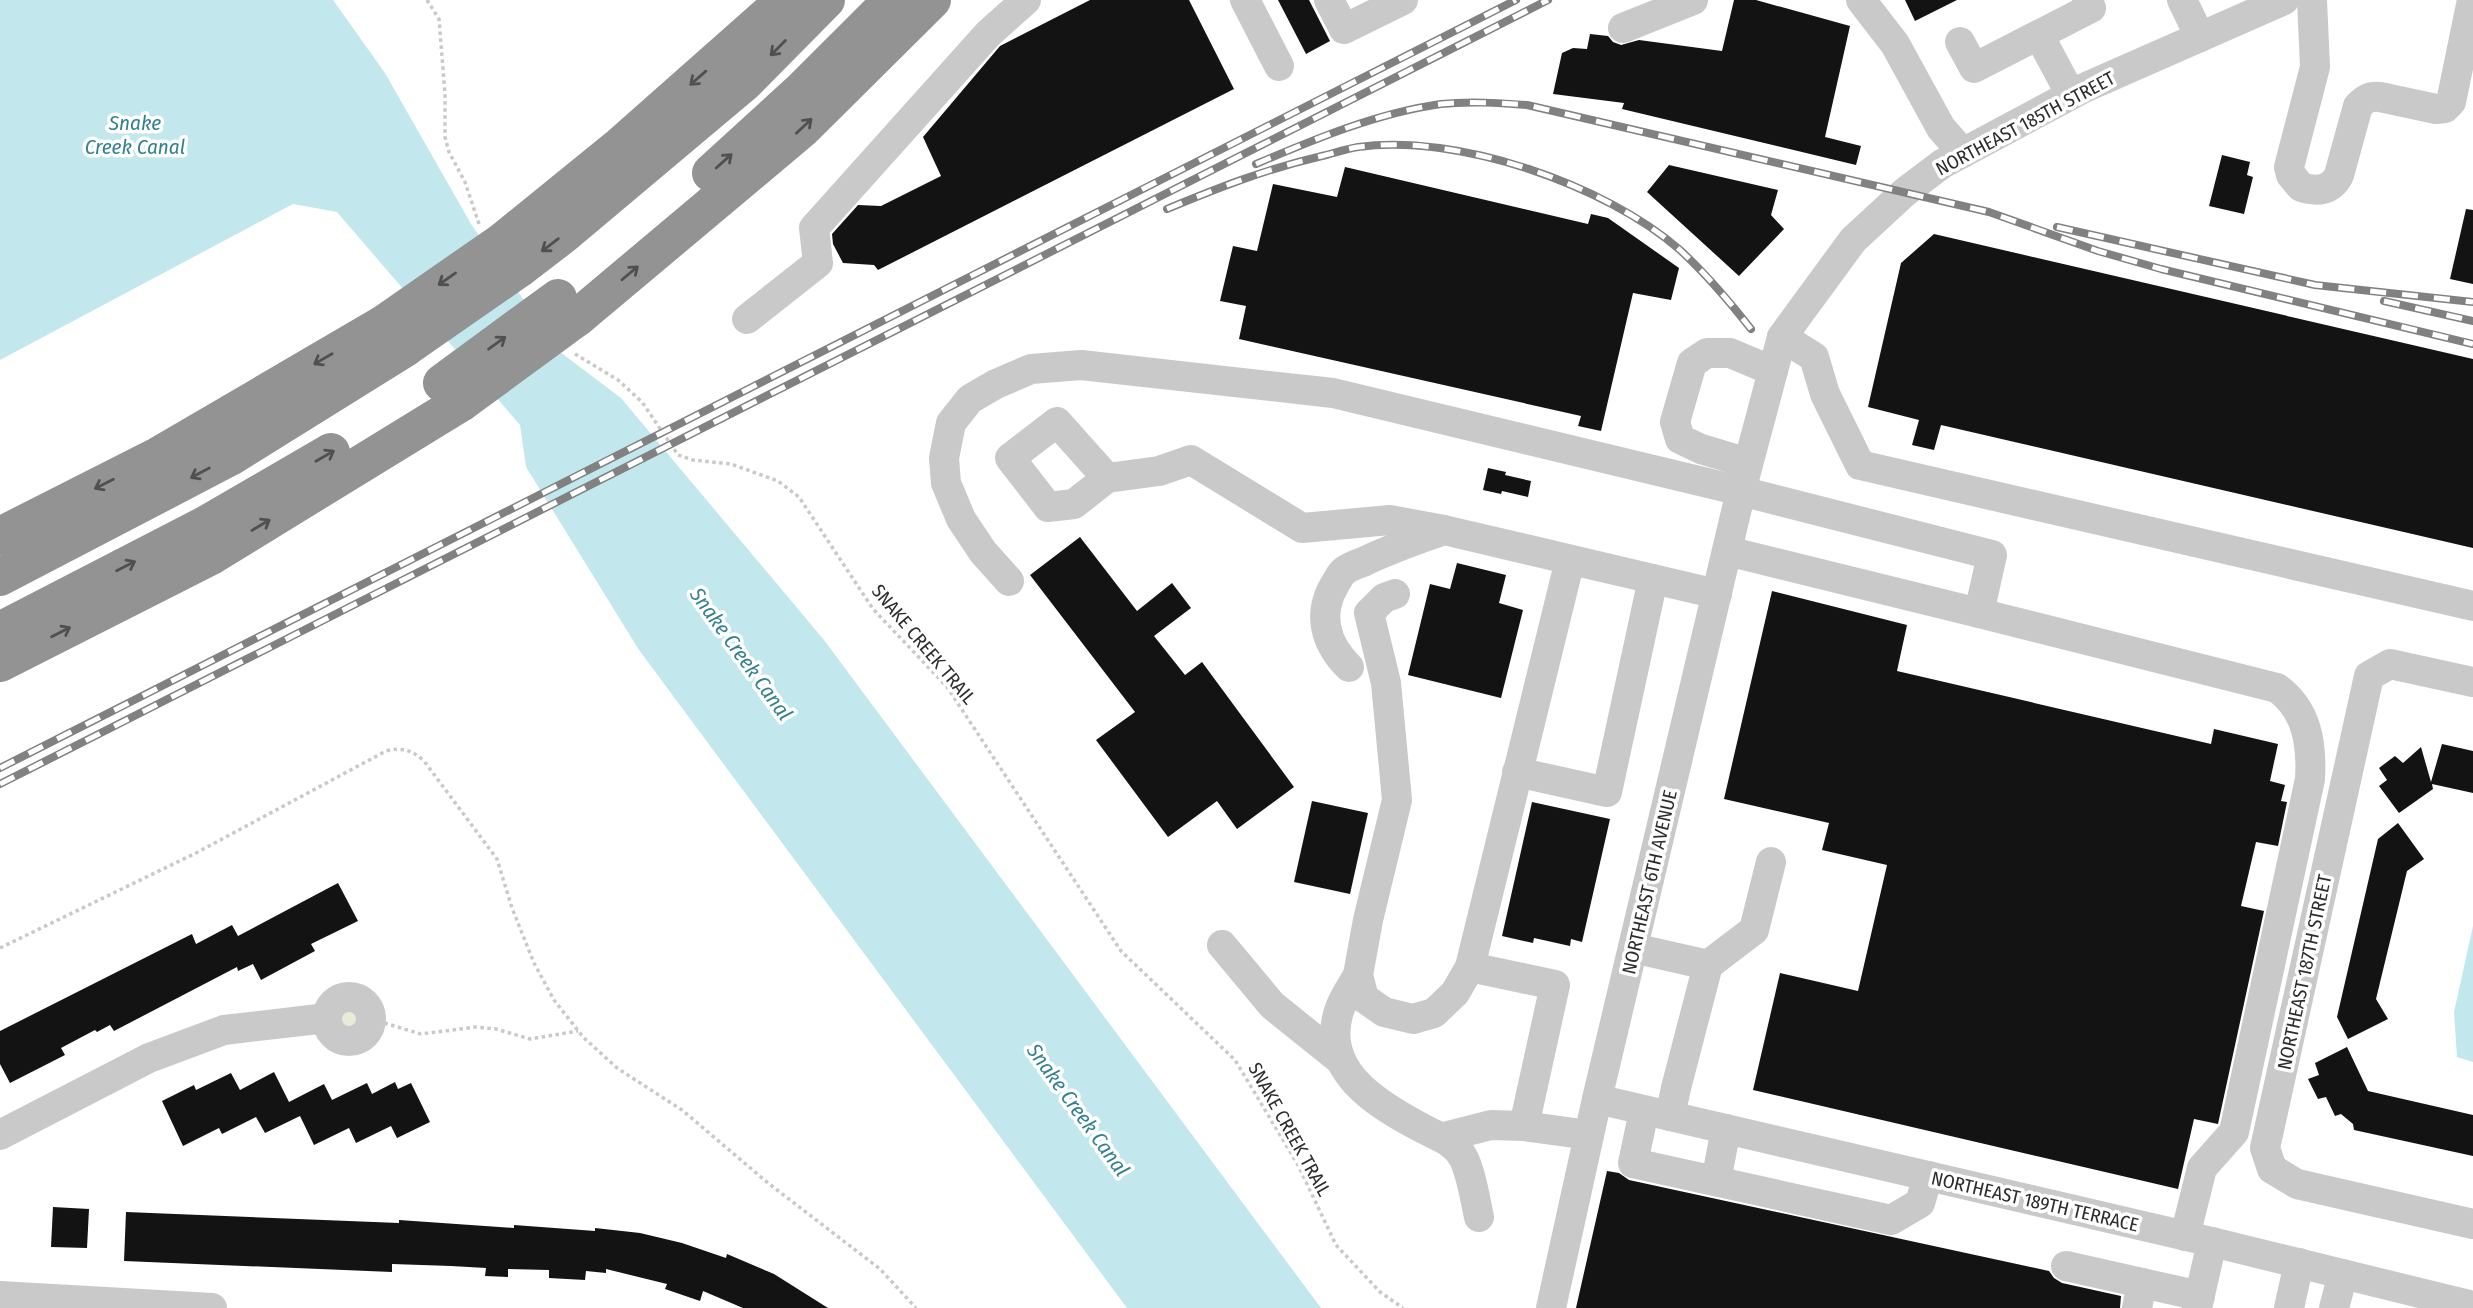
<svg xmlns="http://www.w3.org/2000/svg" width="2473" height="1308" font-family="'Fira Sans Condensed',sans-serif">
<style>
.green{fill:#e7ecd8}
.water{fill:#c2e8ee}
.building{fill:#131313}
.lines{fill:none;stroke-linecap:round;stroke-linejoin:round}
.path{stroke:#c9c9c9;stroke-width:3.5;stroke-dasharray:3.5 3.5;stroke-linecap:butt}
.minor{stroke:#c9c9c9;stroke-width:30}
.highway{stroke:#939393;stroke-width:38}
.rail-casing{stroke:#818181;stroke-width:8}
.rail{stroke:#fff;stroke-width:5;stroke-dasharray:16;stroke-linecap:butt}
.highway-bridge{stroke:#939393;stroke-width:38}
.oneway{stroke:#505050}
.labels{text-anchor:middle;stroke-width:7;stroke-linejoin:round;paint-order:stroke}
.street-label{font-size:19px;fill:#2c2c2c;stroke:#fff}
.water-label{font-size:21px;font-style:italic;fill:#32818d;stroke:#fff}
</style>
<rect width="100%" height="100%" fill="#fff"/>
<circle class="green" cx="348" cy="1019" r="12"/>
<g class="water">
<polygon points="0,0 333,0 385,73 471,224 560,352 621,398 824,640 1321,1308 1127,1308 639,650 526,467 520,425 337,212 293,204 0,360"/>
<polygon points="2473,926 2473,1062 2457,1057 2454,1012"/>
</g>
<g class="building">
<polygon points="1090,0 1189,0 1234,89 878,270 874,265 843,263 833,244 832,234 858,205 881,206 941,176 923,137 1000,46"/>
<polygon points="1278,0 1309,0 1330,41 1306,54"/>
<polygon points="1734,0 1756,0 1850,26 1825,137 1861,146 1856,165 1622,109 1624,103 1553,94 1562,53 1573,48 1587,49 1590,34 1608,36 1613,42 1621,45 1639,40 1722,51"/>
<polygon points="1905,0 1957,0 1915,21"/>
<polygon points="2222,155 2250,162 2247,175 2253,177 2244,214 2209,206"/>
<polygon points="1669,165 1778,190 1771,215 1784,229 1739,276 1647,192"/>
<polygon points="1345,167 1588,224 1591,214 1608,218 1679,268 1671,300 1633,293 1601,431 1578,426 1581,416 1239,339 1246,306 1220,301 1233,246 1257,251 1273,184 1337,197"/>
<polygon points="2466,209 2473,210 2473,284 2450,279"/>
<polygon points="1934,234 2473,359 2473,548 1941,425 1934,450 1912,445 1919,420 1868,407 1901,263"/>
<polygon points="1488,468 1506,472 1505,475 1531,481 1528,497 1502,491 1501,494 1483,490"/>
<polygon points="1080,537 1137,611 1172,583 1191,608 1154,636 1185,675 1202,662 1294,787 1237,829 1217,801 1168,837 1096,740 1135,712 1030,575"/>
<polygon points="1457,563 1506,575 1499,603 1523,610 1501,698 1408,675 1430,584 1450,589"/>
<polygon points="1772,591 1907,625 1897,671 2211,744 2214,729 2278,744 2270,781 2285,785 2281,801 2287,802 2278,846 2256,842 2241,906 2264,911 2218,1124 2194,1119 2178,1189 1753,1090 1780,973 1858,991 1887,865 1822,850 1829,823 1724,799"/>
<polygon points="2442,744 2473,751 2473,793 2432,784 2433,789 2399,813 2379,786 2387,780 2379,768 2395,756 2403,763 2421,747 2431,782"/>
<polygon points="1312,801 1368,813 1350,894 1294,882"/>
<polygon points="1532,802 1610,819 1582,942 1571,939 1570,946 1534,938 1533,943 1502,936"/>
<polygon points="2398,823 2424,859 2407,871 2376,999 2388,1019 2348,1039 2337,1017 2378,839"/>
<polygon points="338,883 358,921 311,944 315,951 261,980 253,964 238,971 237,967 114,1031 110,1025 97,1032 95,1030 61,1048 65,1055 10,1083 0,1064 0,1031 192,934 196,944 232,925 238,936"/>
<polygon points="2347,1047 2368,1091 2473,1115 2473,1156 2354,1130 2353,1124 2341,1114 2335,1116 2326,1097 2318,1099 2308,1079 2319,1075 2315,1063"/>
<polygon points="274,1072 289,1102 324,1084 332,1100 367,1083 372,1094 395,1082 398,1089 411,1083 430,1122 397,1138 391,1126 356,1143 349,1128 314,1145 300,1116 265,1133 256,1117 222,1134 219,1128 183,1146 162,1101 194,1085 196,1090 231,1073 240,1090"/>
<polygon points="1607,1171 1619,1173 1629,1180 2049,1271 2054,1278 2062,1283 2121,1296 2120,1308 1576,1308"/>
<polygon points="53,1207 89,1209 87,1248 51,1247"/>
<polygon points="126,1212 399,1223 399,1220 514,1228 514,1225 595,1231 595,1228 640,1233 682,1243 726,1258 727,1254 774,1274 828,1308 743,1308 703,1291 700,1301 665,1289 667,1284 606,1269 606,1273 586,1271 585,1280 549,1278 549,1270 508,1269 508,1277 485,1276 486,1268 451,1266 392,1264 392,1272 124,1261"/>
</g>
<g class="lines">
<g class="path">
<polyline points="427,0 439,19 445,94 445,137 449,152 465,182 479,224"/>
<polyline points="575,354 618,380 642,402 678,455 693,460 731,464 778,481 799,497 873,609 947,687 1121,951 1235,1060 1298,1165 1336,1245 1380,1292 1403,1308"/>
<path d="M0 948 196 853 386 751C402 747 412 750 424 761L497 859 512 908 534 963 554 1000 583 1037 617 1068 682 1110 768 1183 880 1269 916 1308"/>
<polyline points="371,1019 421,1034 476,1027 496,1029 530,1039 578,1031"/>
</g>
<g class="minor">
<polyline points="1245,0 1279,66"/>
<polyline points="1329,0 1344,29 1403,0"/>
<polyline points="1861,0 1895,44 1941,128 1963,153"/>
<polyline points="2182,0 2200,37"/>
<path d="M2312 0 2315 67 2289 167 2291 175 2301 187C2317 192 2331 191 2339 175L2358 106C2365 99 2369 96 2380 97L2436 109 2445 108 2451 102 2472 0"/>
<polyline points="1623,28 1693,0"/>
<polyline points="2039,35 2071,95"/>
<polyline points="1960,42 1974,68 2091,8 2087,0"/>
<polyline points="747,319 818,263 814,228 988,34 1026,0"/>
<polyline points="1782,337 1814,357 1825,394 1860,465 2473,606"/>
<polyline points="1748,463 1701,449 1680,439 1675,422 1692,363 1707,353 1730,353 1773,371"/>
<polyline points="1107,478 1074,504 1048,507 1010,458 1057,422 1107,478 1159,471 1191,460 1302,528 1390,520 1444,530 1653,579"/>
<polyline points="1009,581 983,552 961,519 946,483 944,458 951,423 970,399 996,384 1031,369 1081,365 1333,393 1741,491 1992,555 1979,613 1727,551"/>
<polyline points="1395,594 1384,598 1369,613 1386,683 1397,800 1368,920 1358,975 1364,998 1384,1012 1413,1019 1434,1013 1455,993 1470,967 1570,560"/>
<path d="M1979 613 2277 688C2307 710 2312 743 2310 779L2234 1132 2202 1168 2185 1236"/>
<path d="M1349 667C1325 643 1317 614 1335 584 1338 580 1340 574 1344 571 1349 567 1357 564 1363 562 1389 549 1416 540 1444 530"/>
<polyline points="2473,682 2390,664 2369,676 2265,1148 2272,1169 2297,1184 2473,1224"/>
<polyline points="1517,772 1607,792 1653,579 1717,594"/>
<polyline points="1222,945 1272,1005 1338,1058"/>
<polyline points="1633,948 1708,965 1676,1088 1670,1116"/>
<polyline points="1708,965 1754,930 1771,862"/>
<polyline points="1470,967 1555,985 1524,1126"/>
<path d="M1358 975C1352 986 1344 997 1340 1008 1318 1069 1376 1104 1422 1128 1438 1137 1455 1141 1464 1159 1472 1176 1475 1199 1479 1217"/>
<circle cx="349" cy="1019" r="22"/>
<polyline points="1597,1099 2212,1242 2473,1306"/>
<polyline points="1644,1111 1633,1163 1891,1220 1920,1203 1928,1176"/>
<polyline points="0,1135 149,1058 224,1030 327,1018"/>
<polyline points="1444,1137 1491,1125 1524,1126 1589,1135"/>
<polyline points="1716,1181 1726,1129"/>
<polyline points="2066,1266 2200,1296"/>
<polyline points="0,1296 212,1308"/>
<polyline points="1551,1308 1597,1099 1741,491 1782,337 1853,240 1905,192 1942,164 2084,88 2284,0"/>
<polyline points="2137,1308 2142,1283"/>
<polyline points="2197,1308 2212,1242"/>
<polyline points="2289,1308 2299,1263"/>
<polyline points="2334,1308 2343,1274"/>
</g>
<g class="highway">
<polyline points="711,173 803,89 892,0"/>
<polyline points="503,241 620,146 785,0"/>
<polyline points="520,268 563,235 745,82 826,0"/>
<polyline points="578,317 802,129 932,0"/>
<polyline points="0,536 158,456 382,325"/>
<polyline points="0,577 230,457 405,348"/>
<polyline points="0,631 207,524 331,452"/>
<polyline points="0,663 211,556 462,402"/>
</g>
<g class="rail-casing">
<g id="rail">
<path d="M1256 164C1315 139 1377 113 1441 104 1470 101 1499 103 1527 105L1989 212 2098 251 2161 269 2473 344"/>
<path d="M1167 209C1220 187 1266 169 1322 156 1334 153 1346 149 1358 147 1457 133 1606 185 1680 250 1706 274 1729 301 1751 329"/>
<polyline points="2057,227 2315,285 2473,302"/>
<polyline points="2384,301 2473,321"/>
<polyline points="0,768 1516,0"/>
<polyline points="0,784 1548,0"/>
</g>
</g>
<use href="#rail" class="rail"/>
<g class="highway-bridge">
<polyline points="382,325 503,241"/>
<polyline points="405,348 520,268"/>
<polyline points="442,383 558,298"/>
<polyline points="462,402 578,317"/>
</g>
</g>
<defs><path id="oneway-shaft" d="M-6 0H5M1.5-3L5.5 0L1.5 3" fill="none" stroke-width="1.6" stroke-linecap="round" stroke-linejoin="round" transform="scale(1.75)"/></defs>
<g class="oneway">
<use href="#oneway-shaft" transform="translate(778 48) rotate(135)"/>
<use href="#oneway-shaft" transform="translate(698 78) rotate(139)"/>
<use href="#oneway-shaft" transform="translate(804 126) rotate(-43)"/>
<use href="#oneway-shaft" transform="translate(724 161) rotate(-42)"/>
<use href="#oneway-shaft" transform="translate(550 245) rotate(143)"/>
<use href="#oneway-shaft" transform="translate(630 273) rotate(-40)"/>
<use href="#oneway-shaft" transform="translate(447 279) rotate(145)"/>
<use href="#oneway-shaft" transform="translate(497 343) rotate(-36)"/>
<use href="#oneway-shaft" transform="translate(323 359) rotate(150)"/>
<use href="#oneway-shaft" transform="translate(325 456) rotate(-30)"/>
<use href="#oneway-shaft" transform="translate(200 473) rotate(152)"/>
<use href="#oneway-shaft" transform="translate(104 484) rotate(153)"/>
<use href="#oneway-shaft" transform="translate(261 525) rotate(-31)"/>
<use href="#oneway-shaft" transform="translate(126 566) rotate(-27)"/>
<use href="#oneway-shaft" transform="translate(61 632) rotate(-27)"/>
</g>
<g class="labels">
<g class="street-label">
<text transform="translate(2025 123) rotate(-28)" y="7">NORTHEAST 185TH STREET</text>
<text transform="translate(924 644) rotate(50)" y="7">SNAKE CREEK TRAIL</text>
<text transform="translate(1649 882) rotate(-77)" y="7">NORTHEAST 6TH AVENUE</text>
<text transform="translate(2304 972) rotate(-78)" y="7">NORTHEAST 187TH STREET</text>
<text transform="translate(1290 1129) rotate(61)" y="7">SNAKE CREEK TRAIL</text>
<text transform="translate(2035 1201) rotate(13)" y="7">NORTHEAST 189TH TERRACE</text>
</g>
<g class="water-label">
<text x="135" y="130">Snake<tspan x="135" dy="24">Creek Canal</tspan></text>
<text transform="translate(741 654) rotate(54)" y="7">Snake Creek Canal</text>
<text transform="translate(1078 1110) rotate(54)" y="7">Snake Creek Canal</text>
</g>
</g>
</svg>
